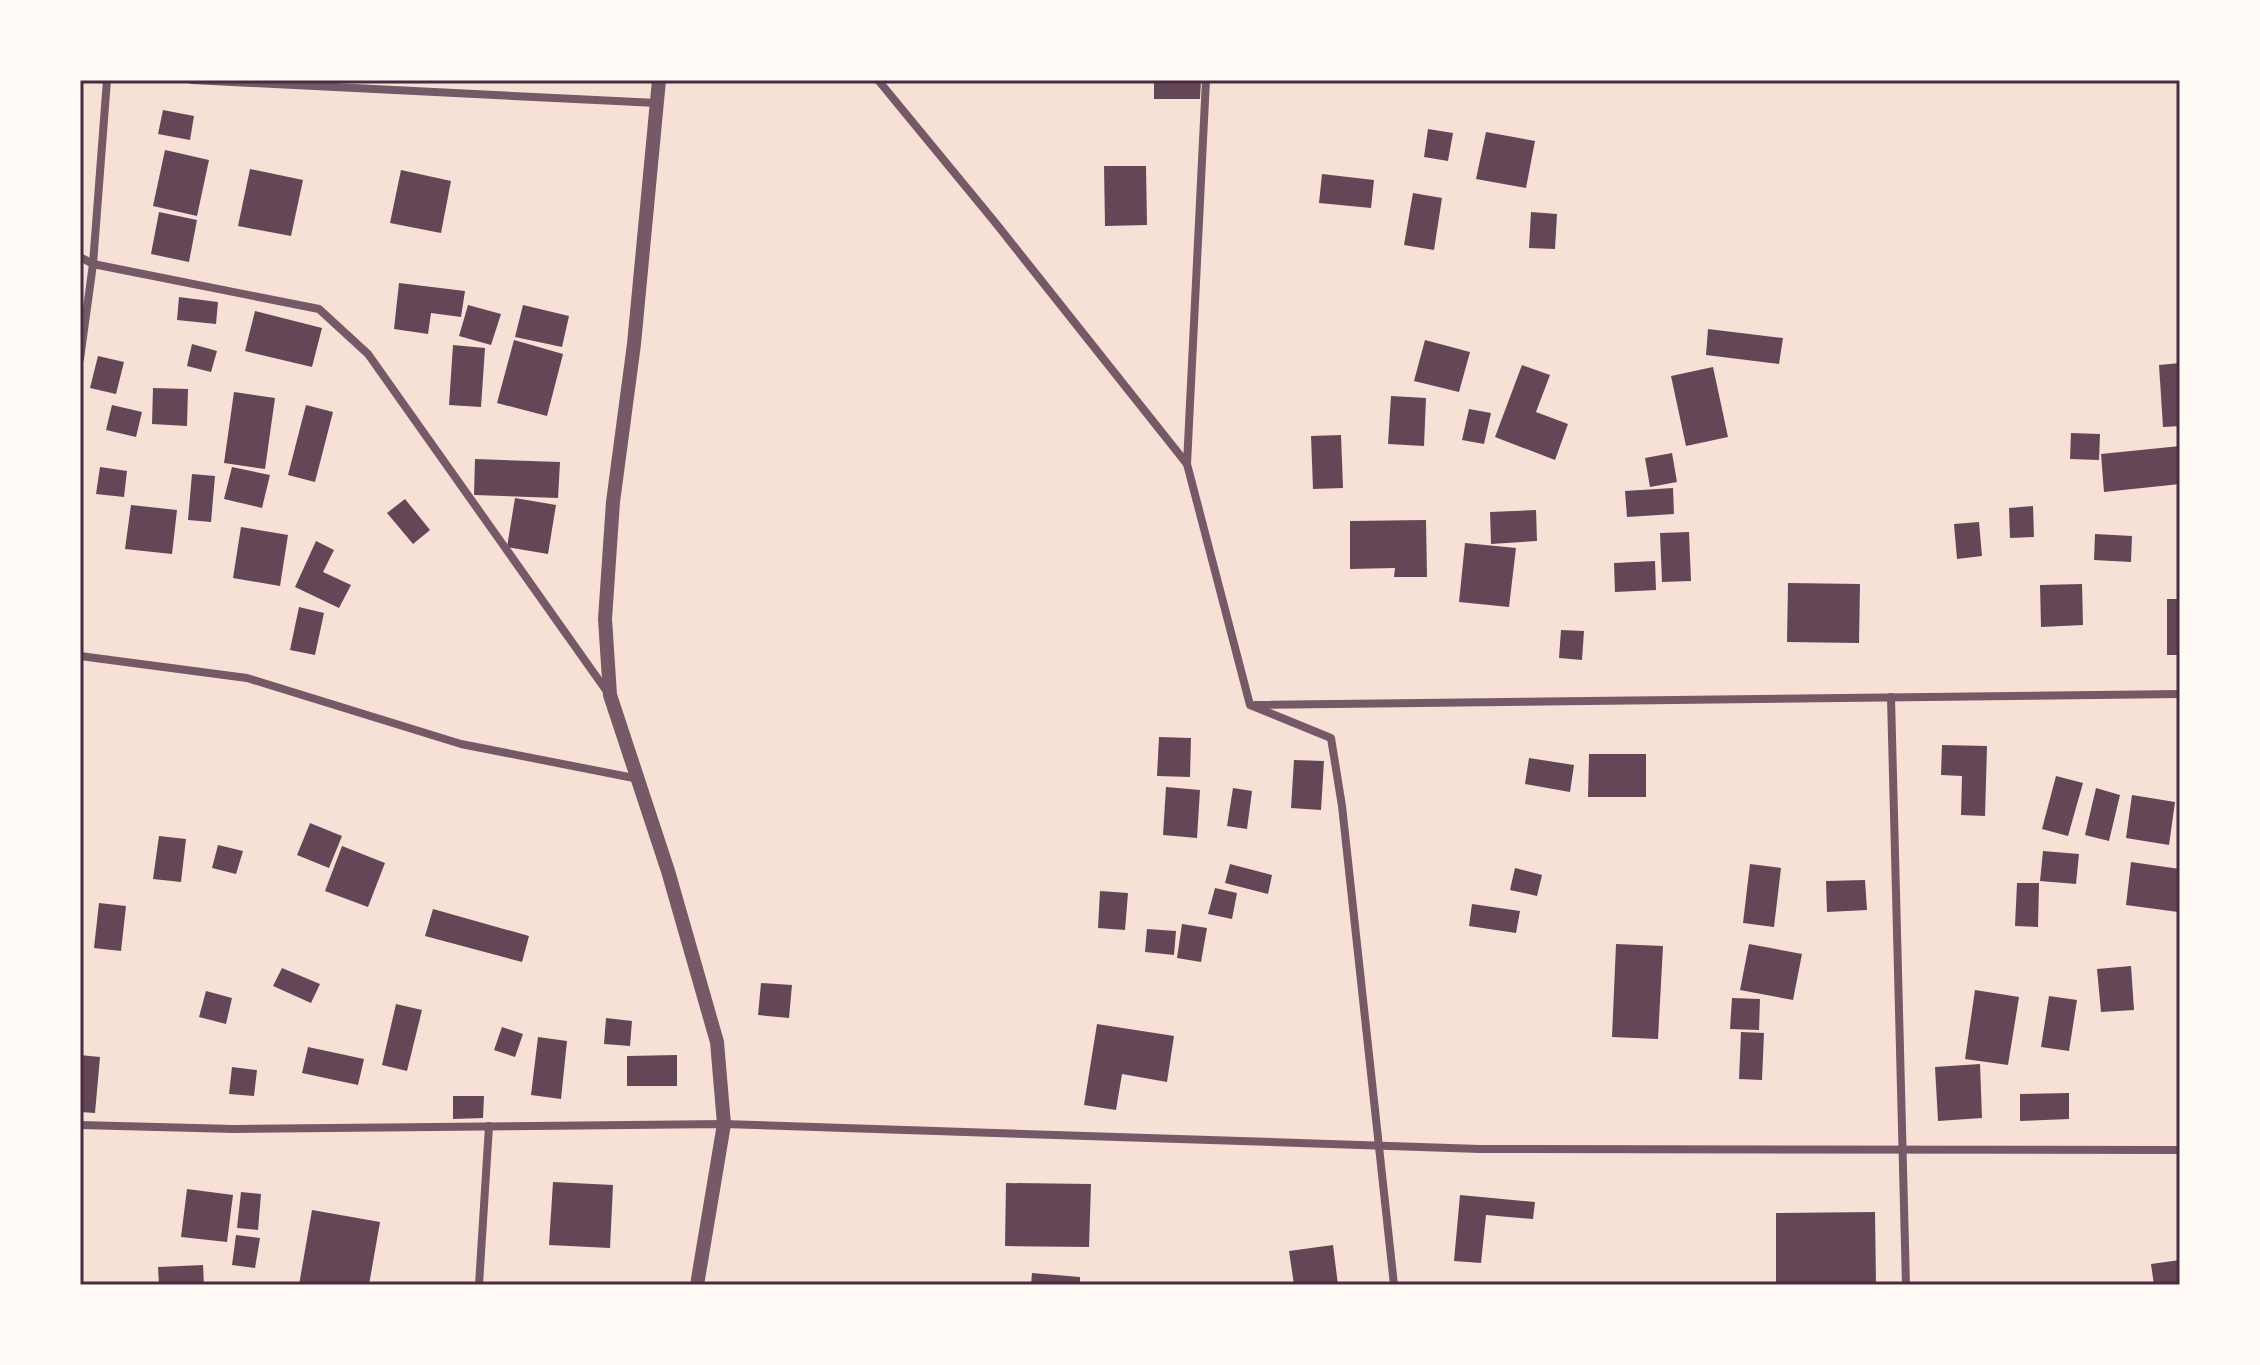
<svg xmlns="http://www.w3.org/2000/svg" width="2260" height="1365" font-family="'Noto Sans',sans-serif">
<style>
.building{fill:#644757}
.lines{fill:none;stroke-linecap:round;stroke-linejoin:round}
.minor{stroke:#755966;stroke-width:8}
.tertiary{stroke:#755966;stroke-width:14}
.neatline{fill:none;stroke:#4a2c40;stroke-width:3}
</style>
<rect width="100%" height="100%" fill="#f7e1d7"/>
<g class="building">
<polygon points="1154,80 1201,80 1200,99 1154,99"/>
<polygon points="163,110 194,116 190,140 158,134"/>
<polygon points="1428,129 1453,133 1448,161 1424,157"/>
<polygon points="1486,132 1535,141 1526,188 1476,179"/>
<polygon points="165,150 209,160 197,216 153,206"/>
<polygon points="1104,166 1146,166 1147,225 1105,226"/>
<polygon points="250,169 303,180 291,236 238,226"/>
<polygon points="401,170 451,181 441,233 390,223"/>
<polygon points="1322,174 1374,180 1371,208 1319,203"/>
<polygon points="1413,193 1442,198 1434,250 1404,245"/>
<polygon points="159,212 197,220 189,262 151,254"/>
<polygon points="1531,212 1557,214 1555,249 1529,248"/>
<polygon points="399,283 465,291 461,317 431,313 428,334 394,329"/>
<polygon points="179,297 218,302 216,324 177,320"/>
<polygon points="468,305 501,314 491,345 459,336"/>
<polygon points="523,305 569,316 562,347 515,337"/>
<polygon points="255,311 322,328 312,367 245,351"/>
<polygon points="1708,329 1783,338 1779,364 1706,355"/>
<polygon points="514,340 563,354 547,416 497,403"/>
<polygon points="1425,340 1470,352 1459,392 1414,381"/>
<polygon points="192,344 217,351 211,372 187,366"/>
<polygon points="453,345 485,348 481,407 449,405"/>
<polygon points="98,356 124,362 116,394 90,388"/>
<polygon points="2180,363 2180,426 2163,427 2159,365"/>
<polygon points="1522,365 1550,375 1536,412 1568,424 1555,460 1495,437"/>
<polygon points="1713,367 1728,437 1686,446 1671,376"/>
<polygon points="153,388 188,389 187,426 152,424"/>
<polygon points="234,392 275,398 265,469 224,463"/>
<polygon points="1391,396 1426,398 1424,446 1388,444"/>
<polygon points="112,405 142,412 136,437 106,430"/>
<polygon points="306,405 333,412 315,482 288,475"/>
<polygon points="1469,409 1491,413 1484,444 1462,440"/>
<polygon points="2071,433 2100,434 2099,460 2070,459"/>
<polygon points="1341,435 1343,488 1313,489 1311,436"/>
<polygon points="2180,446 2180,484 2104,492 2101,454"/>
<polygon points="1672,453 1677,482 1650,487 1645,458"/>
<polygon points="475,459 560,462 558,498 474,495"/>
<polygon points="100,467 127,471 124,497 96,494"/>
<polygon points="232,467 270,475 262,508 224,499"/>
<polygon points="192,474 215,476 211,522 188,520"/>
<polygon points="1673,488 1674,514 1627,517 1625,491"/>
<polygon points="515,498 556,505 548,554 507,547"/>
<polygon points="405,499 430,530 413,544 387,513"/>
<polygon points="131,505 177,510 172,554 125,549"/>
<polygon points="2033,506 2034,537 2010,538 2009,508"/>
<polygon points="1536,510 1537,541 1491,544 1490,512"/>
<polygon points="1426,520 1427,577 1394,577 1395,568 1350,569 1350,521"/>
<polygon points="1979,522 1982,556 1957,559 1954,524"/>
<polygon points="241,527 288,535 280,586 233,578"/>
<polygon points="1689,532 1691,581 1662,582 1660,533"/>
<polygon points="2095,534 2132,536 2131,562 2094,560"/>
<polygon points="316,541 334,550 323,572 351,585 339,608 295,587"/>
<polygon points="1465,543 1516,548 1509,607 1459,602"/>
<polygon points="1655,561 1656,590 1615,592 1614,563"/>
<polygon points="1788,583 1860,584 1859,643 1787,642"/>
<polygon points="2082,584 2083,625 2041,627 2040,585"/>
<rect x="2167" y="599" width="13" height="56"/>
<polygon points="299,607 324,613 315,655 290,650"/>
<polygon points="1561,630 1584,631 1582,660 1559,658"/>
<polygon points="1159,737 1191,738 1190,777 1157,776"/>
<polygon points="1942,745 1987,746 1985,816 1961,815 1962,776 1941,775"/>
<polygon points="1589,754 1646,754 1646,797 1588,797"/>
<polygon points="1529,758 1574,765 1570,792 1525,784"/>
<polygon points="1294,760 1324,761 1321,810 1291,808"/>
<polygon points="2056,776 2083,783 2068,836 2042,829"/>
<polygon points="1166,787 1200,790 1197,838 1163,835"/>
<polygon points="1233,788 1252,791 1247,829 1227,826"/>
<polygon points="2096,788 2120,795 2109,841 2085,835"/>
<polygon points="2132,795 2175,802 2169,845 2126,838"/>
<polygon points="310,823 342,836 329,868 297,855"/>
<polygon points="159,836 186,839 181,882 153,879"/>
<polygon points="218,845 243,851 236,874 212,868"/>
<polygon points="342,846 385,863 368,907 325,891"/>
<polygon points="2043,851 2079,854 2076,884 2040,881"/>
<polygon points="2131,862 2180,869 2178,912 2126,905"/>
<polygon points="1230,864 1272,875 1268,894 1225,883"/>
<polygon points="1750,864 1781,868 1774,927 1743,923"/>
<polygon points="1515,868 1542,875 1537,896 1510,890"/>
<polygon points="1865,880 1867,910 1827,912 1826,881"/>
<polygon points="2017,883 2039,883 2038,927 2015,926"/>
<polygon points="1215,888 1237,893 1232,919 1208,914"/>
<polygon points="1100,891 1128,893 1125,930 1098,928"/>
<polygon points="99,903 126,906 121,951 94,948"/>
<polygon points="1472,904 1520,911 1516,933 1469,926"/>
<polygon points="433,909 529,936 522,962 425,936"/>
<polygon points="1182,924 1207,928 1201,962 1177,958"/>
<polygon points="1147,929 1176,931 1174,955 1145,952"/>
<polygon points="1616,944 1663,946 1658,1039 1612,1037"/>
<polygon points="1749,944 1802,954 1793,1000 1740,990"/>
<polygon points="2131,966 2134,1010 2101,1012 2097,969"/>
<polygon points="282,968 320,984 311,1003 273,986"/>
<polygon points="761,983 792,985 789,1018 758,1015"/>
<polygon points="1975,990 2019,997 2008,1065 1965,1059"/>
<polygon points="206,991 232,998 226,1024 199,1017"/>
<polygon points="2049,996 2077,1000 2069,1051 2041,1047"/>
<polygon points="1732,998 1760,999 1759,1030 1730,1029"/>
<polygon points="396,1004 422,1010 407,1071 382,1065"/>
<polygon points="606,1018 632,1021 630,1046 604,1044"/>
<polygon points="1097,1024 1174,1036 1167,1082 1122,1074 1116,1110 1084,1105"/>
<polygon points="502,1027 523,1034 515,1057 494,1050"/>
<polygon points="1741,1032 1764,1033 1762,1080 1739,1079"/>
<polygon points="538,1037 567,1041 561,1099 531,1095"/>
<polygon points="308,1047 364,1059 358,1085 302,1073"/>
<polygon points="80,1055 100,1057 95,1113 80,1112"/>
<polygon points="677,1055 677,1086 627,1086 627,1056"/>
<polygon points="1980,1064 1982,1118 1938,1121 1935,1067"/>
<polygon points="232,1067 257,1070 254,1096 229,1094"/>
<polygon points="2069,1093 2069,1119 2020,1121 2020,1094"/>
<polygon points="453,1096 484,1096 483,1118 453,1119"/>
<polygon points="553,1182 613,1185 610,1248 549,1245"/>
<polygon points="1006,1183 1091,1184 1089,1247 1005,1246"/>
<polygon points="187,1189 233,1195 227,1242 181,1237"/>
<polygon points="241,1192 261,1194 258,1230 237,1228"/>
<polygon points="1460,1195 1535,1202 1533,1219 1486,1215 1481,1263 1454,1261"/>
<polygon points="312,1210 380,1222 369,1285 299,1285"/>
<polygon points="1875,1212 1876,1285 1776,1285 1776,1213"/>
<polygon points="236,1235 260,1238 255,1268 232,1265"/>
<polygon points="1333,1245 1338,1285 1294,1285 1289,1251"/>
<polygon points="2180,1260 2180,1285 2154,1285 2151,1264"/>
<polygon points="203,1265 204,1285 159,1285 158,1267"/>
<polygon points="1032,1273 1080,1277 1080,1285 1031,1285"/>
</g>
<g class="lines">
<g class="minor">
<polyline points="192,80 657,103"/>
<polyline points="878,80 994,221 1187,464 1250,705 1331,738 1342,806 1394,1285"/>
<polyline points="80,257 93,264 319,309 368,354 608,693"/>
<polyline points="80,359 93,264 107,80"/>
<polyline points="1187,464 1206,80"/>
<polyline points="80,656 247,678 461,744 639,779"/>
<polyline points="1891,697 1906,1285"/>
<polyline points="1255,705 2180,694"/>
<polyline points="80,1125 234,1129 724,1124 1480,1149 2180,1150"/>
<polyline points="479,1285 489,1126"/>
</g>
<polyline class="tertiary" points="659,80 634,344 613,502 605,619 610,695 668,871 717,1042 724,1124 697,1285"/>
</g>
<rect width="2260" height="1365" fill="none" stroke="#fffaf5" stroke-width="164"/>
<rect x="82" y="82" width="2096" height="1201" class="neatline"/>
</svg>
